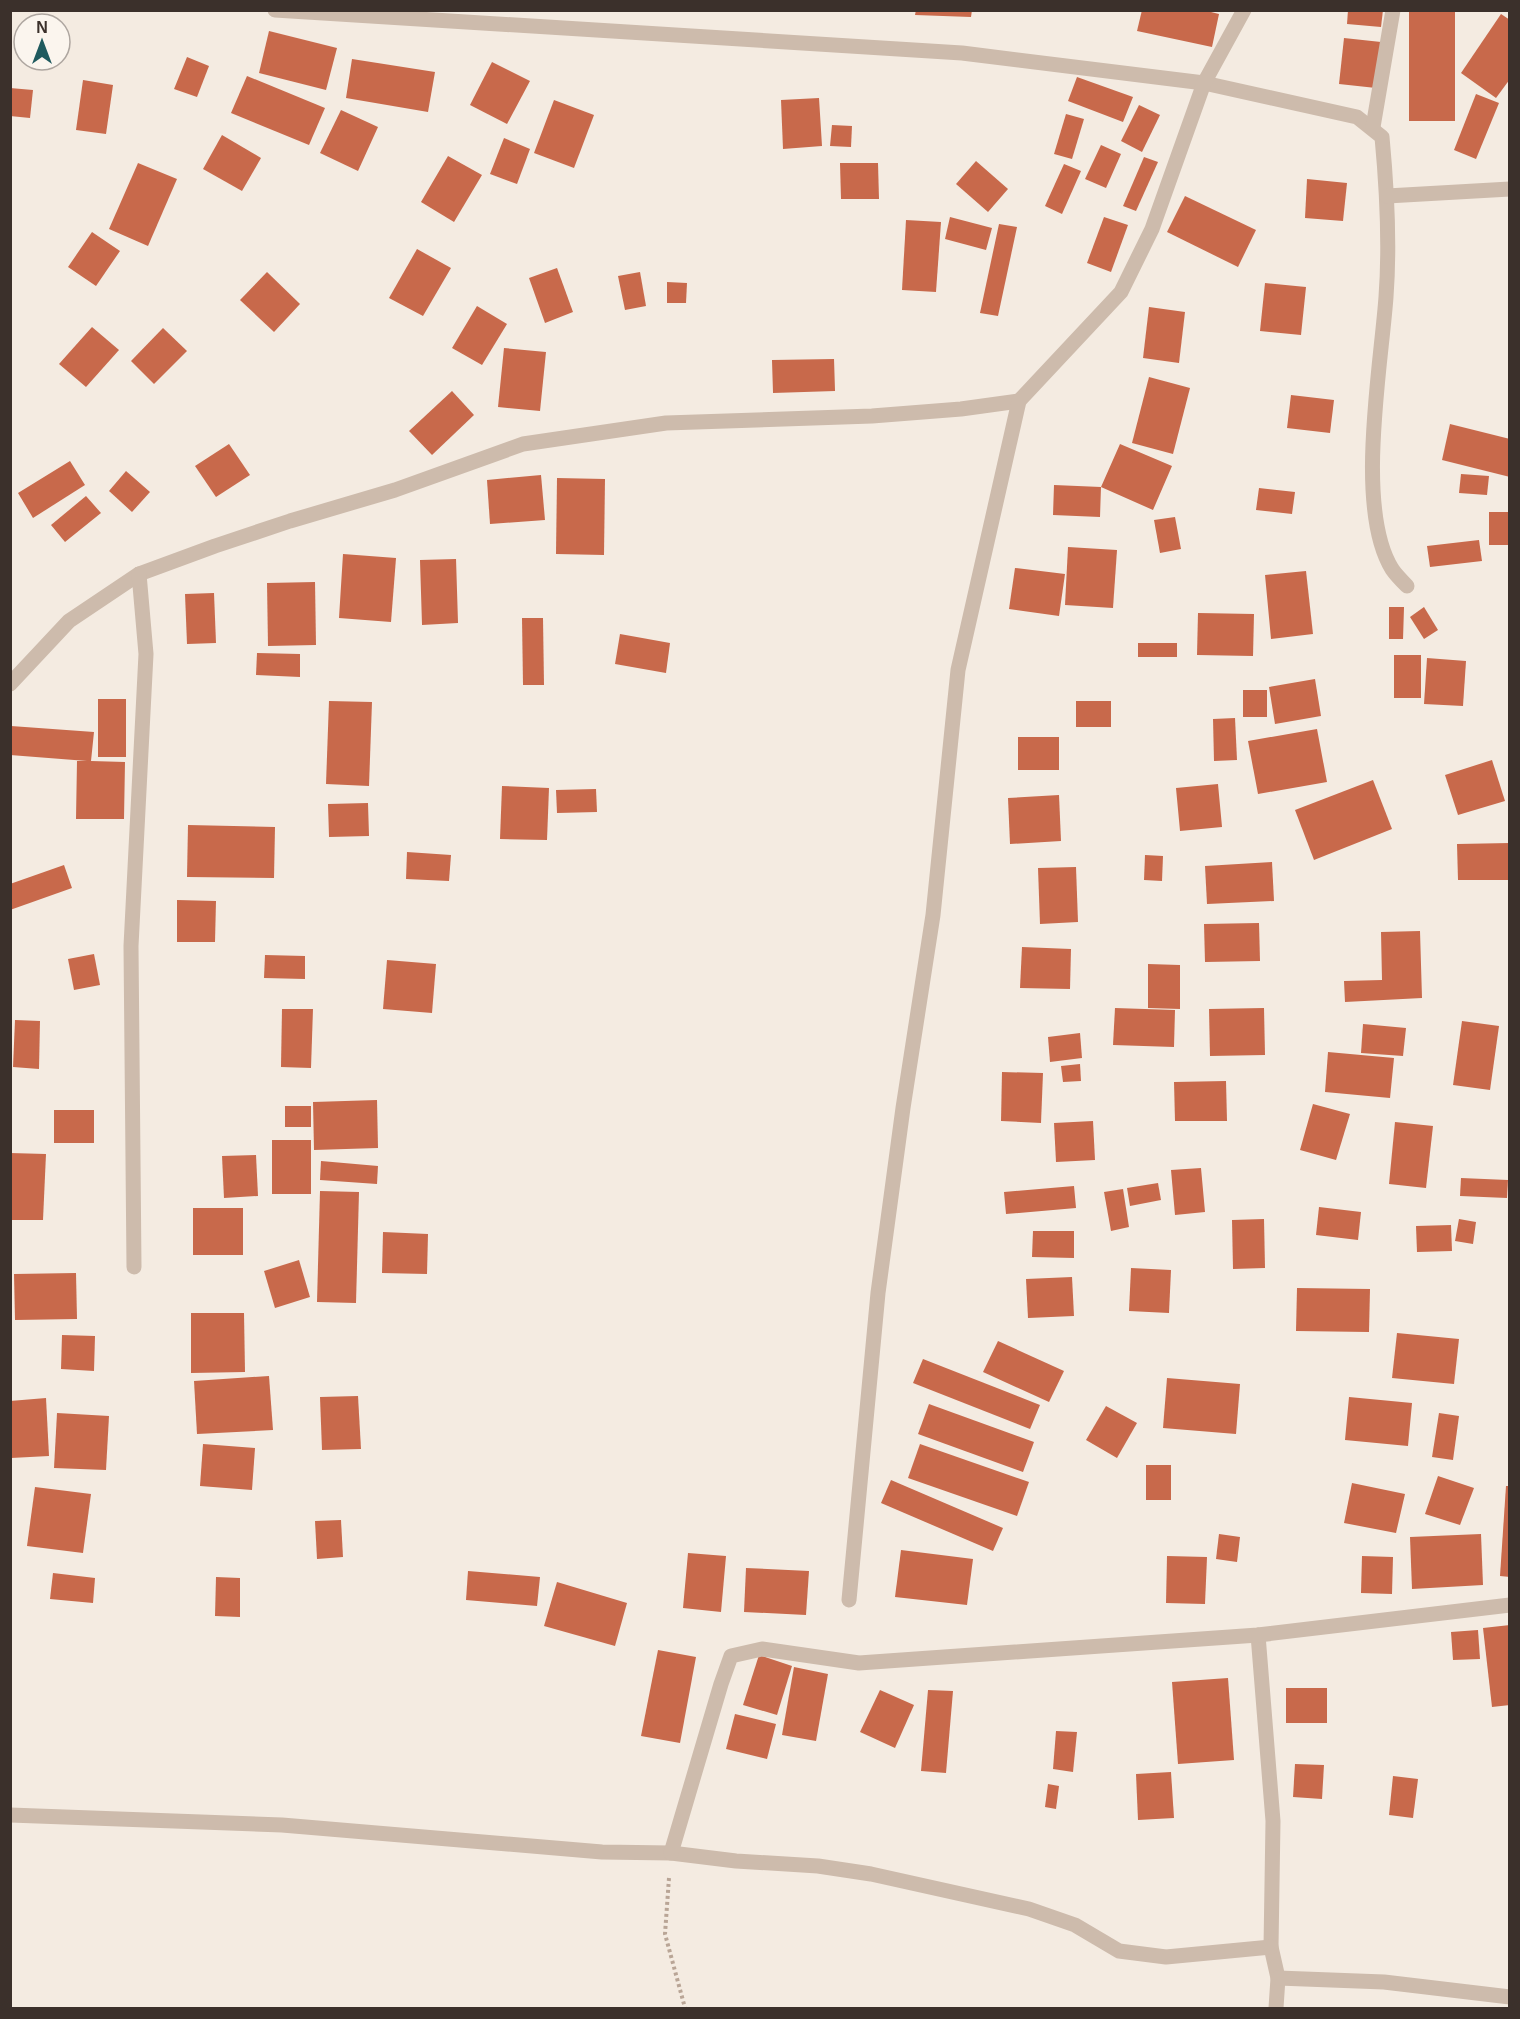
<svg xmlns="http://www.w3.org/2000/svg" width="1520" height="2019" font-family="Helvetica,sans-serif">
<style>
.building{fill:#c8694b}
.lines{fill:none;stroke-linecap:round;stroke-linejoin:round}
.path{stroke:#b9a596;stroke-width:4;stroke-dasharray:3 3;stroke-linecap:butt}
.street{stroke:#cdbbac;stroke-width:15}
</style>
<rect width="100%" height="100%" fill="#f4ebe1"/>
<g class="building">
<polygon points="916,10 972,10 971,17 915,15"/>
<polygon points="1142,10 1203,10 1219,14 1212,47 1137,31"/>
<polygon points="1348,10 1383,10 1381,27 1347,24"/>
<rect x="1409" y="10" width="46" height="111"/>
<polygon points="1501,14 1510,20 1510,79 1496,98 1461,73"/>
<polygon points="269,31 337,48 326,90 259,73"/>
<polygon points="1344,38 1381,42 1376,88 1339,84"/>
<polygon points="187,57 209,66 197,97 174,89"/>
<polygon points="352,59 435,72 428,112 346,98"/>
<polygon points="492,62 530,81 507,124 470,105"/>
<polygon points="247,76 325,108 309,145 231,113"/>
<polygon points="1077,77 1133,97 1123,122 1068,101"/>
<polygon points="83,80 113,85 106,134 76,130"/>
<polygon points="10,88 33,90 30,118 10,116"/>
<polygon points="1476,94 1499,103 1476,159 1454,150"/>
<polygon points="819,98 822,146 783,149 781,100"/>
<polygon points="554,100 594,115 574,168 534,153"/>
<polygon points="1139,105 1160,115 1142,152 1121,141"/>
<polygon points="341,110 378,127 358,171 320,153"/>
<polygon points="1066,114 1084,119 1072,159 1054,154"/>
<polygon points="832,125 852,126 851,147 830,146"/>
<polygon points="222,135 261,158 242,191 203,169"/>
<polygon points="504,138 530,149 517,184 490,174"/>
<polygon points="1101,145 1121,154 1106,188 1085,179"/>
<polygon points="448,156 482,175 454,222 421,202"/>
<polygon points="1144,157 1158,162 1136,211 1123,206"/>
<polygon points="976,161 1008,189 988,212 956,184"/>
<polygon points="138,163 177,179 148,246 109,229"/>
<polygon points="840,163 878,163 879,199 841,199"/>
<polygon points="1064,164 1081,171 1062,214 1045,206"/>
<polygon points="1307,179 1347,183 1343,221 1305,218"/>
<polygon points="1185,196 1256,230 1238,267 1167,232"/>
<polygon points="950,217 992,228 986,250 945,239"/>
<polygon points="1104,217 1128,225 1111,272 1087,263"/>
<polygon points="906,220 941,222 936,292 902,290"/>
<polygon points="999,224 1017,227 998,316 980,313"/>
<polygon points="92,232 120,251 96,286 68,267"/>
<polygon points="417,249 451,268 423,316 389,298"/>
<polygon points="557,268 573,312 545,323 529,278"/>
<polygon points="267,272 300,304 274,332 240,300"/>
<polygon points="640,272 646,306 625,310 618,276"/>
<polygon points="667,282 687,283 686,303 667,303"/>
<polygon points="1265,283 1306,287 1301,335 1260,331"/>
<polygon points="477,306 507,324 482,365 452,348"/>
<polygon points="1149,307 1185,312 1179,363 1143,358"/>
<polygon points="92,327 119,350 86,387 59,364"/>
<polygon points="163,328 187,351 154,384 131,361"/>
<polygon points="504,348 546,352 540,411 498,407"/>
<polygon points="834,359 835,391 773,393 772,360"/>
<polygon points="1149,377 1190,388 1173,454 1132,443"/>
<polygon points="452,391 474,415 432,455 409,431"/>
<polygon points="1291,395 1334,400 1330,433 1287,428"/>
<polygon points="1450,424 1510,439 1510,477 1442,460"/>
<polygon points="229,444 250,475 216,497 195,466"/>
<polygon points="1120,444 1172,466 1153,510 1101,487 1100,517 1053,515 1054,485 1101,487"/>
<polygon points="70,461 85,485 33,518 18,493"/>
<polygon points="126,471 150,492 132,512 109,491"/>
<polygon points="1461,474 1489,476 1487,495 1459,493"/>
<polygon points="541,475 545,520 490,524 487,480"/>
<polygon points="557,478 605,479 604,555 556,554"/>
<polygon points="1259,488 1295,492 1292,514 1256,510"/>
<polygon points="86,496 101,513 65,542 51,525"/>
<rect x="1489" y="512" width="20" height="33"/>
<polygon points="1175,517 1181,549 1160,553 1154,520"/>
<polygon points="1479,540 1482,561 1430,567 1427,546"/>
<polygon points="1068,547 1117,550 1113,608 1065,605"/>
<polygon points="343,554 396,558 391,622 339,618"/>
<polygon points="456,559 458,623 422,625 420,560"/>
<polygon points="1015,568 1065,574 1059,616 1009,609"/>
<polygon points="1306,571 1313,634 1271,639 1265,575"/>
<polygon points="315,582 316,645 268,646 267,583"/>
<polygon points="214,593 216,643 187,644 185,594"/>
<polygon points="1389,607 1404,607 1403,639 1389,639"/>
<polygon points="1424,607 1438,630 1424,639 1410,617"/>
<polygon points="1198,613 1254,614 1253,656 1197,655"/>
<polygon points="522,618 543,618 544,685 523,685"/>
<polygon points="620,634 670,643 666,673 615,664"/>
<rect x="1138" y="643" width="39" height="14"/>
<polygon points="257,653 300,654 300,677 256,675"/>
<rect x="1394" y="655" width="27" height="43"/>
<polygon points="1427,658 1466,661 1463,706 1424,704"/>
<polygon points="1315,679 1321,716 1275,724 1269,687"/>
<rect x="1243" y="690" width="24" height="27"/>
<rect x="98" y="699" width="28" height="58"/>
<polygon points="329,701 372,702 369,786 326,784"/>
<rect x="1076" y="701" width="35" height="26"/>
<polygon points="1235,718 1237,760 1214,761 1213,719"/>
<polygon points="11,726 94,732 91,761 125,762 124,819 76,819 77,761 87,761 10,755"/>
<polygon points="1317,729 1327,782 1258,794 1248,741"/>
<rect x="1018" y="737" width="41" height="33"/>
<polygon points="1492,760 1505,801 1458,815 1445,775"/>
<polygon points="1373,780 1392,829 1314,860 1295,810"/>
<polygon points="1218,784 1222,827 1180,831 1176,788"/>
<polygon points="502,786 549,788 547,840 500,839"/>
<polygon points="596,789 597,812 557,813 556,790"/>
<polygon points="1059,795 1061,841 1010,844 1008,798"/>
<polygon points="368,803 369,836 329,837 328,804"/>
<polygon points="188,825 275,827 274,878 187,877"/>
<polygon points="1510,843 1510,880 1458,880 1457,844"/>
<polygon points="407,852 451,855 449,881 406,879"/>
<polygon points="1145,855 1163,856 1162,881 1144,880"/>
<polygon points="1272,862 1274,901 1207,904 1205,866"/>
<polygon points="64,865 72,888 10,910 10,884"/>
<polygon points="1076,867 1078,922 1040,924 1038,868"/>
<polygon points="177,900 216,901 215,942 177,942"/>
<polygon points="1259,923 1260,961 1205,962 1204,924"/>
<polygon points="1420,931 1422,998 1345,1002 1344,981 1382,980 1381,932"/>
<polygon points="1022,947 1071,949 1070,989 1020,988"/>
<polygon points="94,954 100,985 74,990 68,959"/>
<polygon points="265,955 305,956 305,979 264,978"/>
<polygon points="387,960 436,964 432,1013 383,1009"/>
<polygon points="1148,964 1180,965 1180,1009 1148,1008"/>
<polygon points="1115,1008 1175,1010 1174,1047 1113,1045"/>
<polygon points="1264,1008 1265,1055 1210,1056 1209,1009"/>
<polygon points="282,1009 313,1009 311,1068 281,1067"/>
<polygon points="15,1020 40,1021 39,1069 13,1067"/>
<polygon points="1462,1021 1499,1026 1490,1090 1453,1085"/>
<polygon points="1363,1024 1406,1028 1403,1056 1361,1053"/>
<polygon points="1080,1033 1082,1058 1050,1062 1048,1037"/>
<polygon points="1328,1052 1394,1058 1390,1098 1325,1092"/>
<polygon points="1080,1064 1081,1081 1063,1082 1061,1066"/>
<polygon points="1002,1072 1043,1073 1041,1123 1001,1121"/>
<polygon points="1226,1081 1227,1121 1175,1121 1174,1082"/>
<polygon points="377,1100 378,1148 314,1150 313,1102"/>
<polygon points="1313,1104 1350,1114 1336,1160 1300,1150"/>
<rect x="285" y="1106" width="26" height="21"/>
<rect x="54" y="1110" width="40" height="33"/>
<polygon points="1093,1121 1095,1160 1056,1162 1054,1123"/>
<polygon points="1395,1122 1433,1126 1426,1188 1389,1184"/>
<rect x="272" y="1140" width="39" height="54"/>
<polygon points="10,1153 46,1154 43,1220 10,1220"/>
<polygon points="256,1155 258,1196 224,1198 222,1156"/>
<polygon points="321,1161 378,1166 377,1184 320,1180"/>
<polygon points="1201,1168 1205,1212 1175,1215 1171,1170"/>
<polygon points="1461,1178 1508,1180 1507,1198 1460,1196"/>
<polygon points="1158,1183 1161,1200 1130,1206 1127,1188"/>
<polygon points="1074,1186 1076,1208 1006,1214 1004,1192"/>
<polygon points="1123,1189 1129,1227 1111,1231 1104,1192"/>
<polygon points="320,1191 359,1192 356,1303 317,1302"/>
<polygon points="1319,1207 1361,1212 1358,1240 1316,1235"/>
<rect x="193" y="1208" width="50" height="47"/>
<polygon points="1264,1219 1265,1268 1233,1269 1232,1220"/>
<polygon points="1459,1219 1476,1222 1473,1244 1455,1241"/>
<polygon points="1451,1225 1452,1251 1417,1252 1416,1226"/>
<polygon points="1033,1231 1074,1231 1074,1258 1032,1257"/>
<polygon points="383,1232 428,1234 427,1274 382,1273"/>
<polygon points="299,1260 310,1297 275,1308 264,1271"/>
<polygon points="1131,1268 1171,1270 1169,1313 1129,1311"/>
<polygon points="76,1273 77,1319 15,1320 14,1274"/>
<polygon points="1072,1277 1074,1316 1028,1318 1026,1279"/>
<polygon points="1297,1288 1370,1289 1369,1332 1296,1331"/>
<polygon points="191,1313 244,1313 245,1372 191,1373"/>
<polygon points="1397,1333 1459,1339 1454,1384 1392,1378"/>
<polygon points="62,1335 95,1336 94,1371 61,1369"/>
<polygon points="998,1341 1064,1371 1049,1402 983,1372"/>
<polygon points="923,1359 1040,1405 1030,1429 913,1383"/>
<polygon points="269,1376 273,1430 197,1434 194,1381"/>
<polygon points="1167,1378 1240,1384 1236,1434 1163,1428"/>
<polygon points="358,1396 361,1449 322,1450 320,1397"/>
<polygon points="1349,1397 1412,1403 1408,1446 1345,1440"/>
<polygon points="46,1398 49,1456 11,1458 10,1401"/>
<polygon points="929,1404 1034,1442 1023,1472 918,1434"/>
<polygon points="1106,1406 1137,1423 1117,1458 1086,1440"/>
<polygon points="57,1413 109,1416 106,1470 54,1468"/>
<polygon points="1439,1413 1459,1416 1453,1460 1432,1457"/>
<polygon points="203,1444 255,1448 252,1490 200,1486"/>
<polygon points="920,1444 1029,1482 1017,1516 908,1478"/>
<rect x="1146" y="1465" width="25" height="35"/>
<polygon points="1438,1476 1474,1488 1460,1525 1425,1514"/>
<polygon points="891,1480 1003,1528 993,1551 881,1503"/>
<polygon points="1352,1483 1405,1494 1396,1533 1344,1523"/>
<polygon points="1506,1486 1510,1486 1510,1577 1500,1576"/>
<polygon points="35,1487 91,1494 83,1553 27,1546"/>
<polygon points="341,1520 343,1557 317,1559 315,1521"/>
<polygon points="1219,1534 1240,1537 1237,1562 1216,1559"/>
<polygon points="1481,1534 1483,1585 1412,1589 1410,1537"/>
<polygon points="901,1550 973,1559 967,1605 895,1597"/>
<polygon points="688,1553 726,1556 721,1612 683,1608"/>
<polygon points="1167,1556 1207,1557 1205,1604 1166,1603"/>
<polygon points="1362,1556 1393,1557 1392,1594 1361,1593"/>
<polygon points="746,1568 809,1571 806,1615 744,1612"/>
<polygon points="468,1571 540,1577 537,1606 466,1600"/>
<polygon points="53,1573 95,1578 93,1603 50,1599"/>
<polygon points="216,1577 240,1578 240,1617 215,1616"/>
<polygon points="557,1582 627,1603 615,1646 544,1626"/>
<polygon points="1510,1625 1510,1705 1492,1707 1483,1628"/>
<polygon points="1478,1630 1480,1659 1453,1660 1451,1632"/>
<polygon points="658,1650 696,1657 680,1743 641,1736"/>
<polygon points="759,1655 792,1666 777,1715 743,1705"/>
<polygon points="794,1667 828,1674 816,1741 782,1735"/>
<polygon points="1228,1678 1234,1760 1178,1764 1172,1682"/>
<rect x="1286" y="1688" width="41" height="35"/>
<polygon points="880,1690 914,1705 895,1748 860,1732"/>
<polygon points="928,1690 953,1691 946,1773 921,1771"/>
<polygon points="735,1714 776,1724 767,1759 726,1749"/>
<polygon points="1056,1731 1077,1732 1073,1772 1053,1769"/>
<polygon points="1295,1764 1324,1765 1322,1799 1293,1797"/>
<polygon points="1171,1772 1174,1818 1138,1820 1136,1774"/>
<polygon points="1393,1776 1418,1779 1413,1818 1389,1815"/>
<polygon points="1048,1784 1059,1786 1056,1809 1045,1807"/>
</g>
<g class="lines">
<polyline class="path" points="669,1878 665,1934 685,2008"/>
<g class="street">
<path d="M275 10 962 53 1204 83 1357 117 1382 137C1387 190 1390 244 1386 297 1381 367 1355 509 1392 569 1396 575 1402 581 1407 586"/>
<polyline points="1373,127 1393,10"/>
<polyline points="1387,196 1510,189"/>
<polyline points="10,684 69,621 139,574 215,546 290,521 395,490 523,444 666,423 872,416 961,409 1019,401"/>
<polyline points="134,1267 131,946 146,654 139,574"/>
<polyline points="849,1600 878,1293 903,1108 933,915 958,670 1019,401 1121,292 1152,229 1204,83 1244,10"/>
<polyline points="1258,1635 1273,1821 1271,1947 1278,1978 1276,2008"/>
<polyline points="10,1815 282,1825 602,1852 671,1853 736,1861 818,1866 871,1874 1029,1909 1075,1925 1119,1951 1166,1957 1271,1947"/>
<polyline points="671,1853 721,1684 731,1656 762,1649 859,1663 1258,1635 1510,1605"/>
<polyline points="1278,1978 1384,1982 1510,1997"/>
</g>
</g>
<rect width="1520" height="2019" fill="none" stroke="#3b302b" stroke-width="24"/>
<g transform="translate(42 42)"><circle r="28" fill="#fbf5ee" stroke="#aea6a0" stroke-width="1.5"/>
<path d="M0-4.5L10 22L0 15L-10 22Z" fill="#1f5a5e"/>
<text y="-9" font-size="16" font-weight="bold" text-anchor="middle" fill="#3b302b">N</text>
</g>
</svg>
